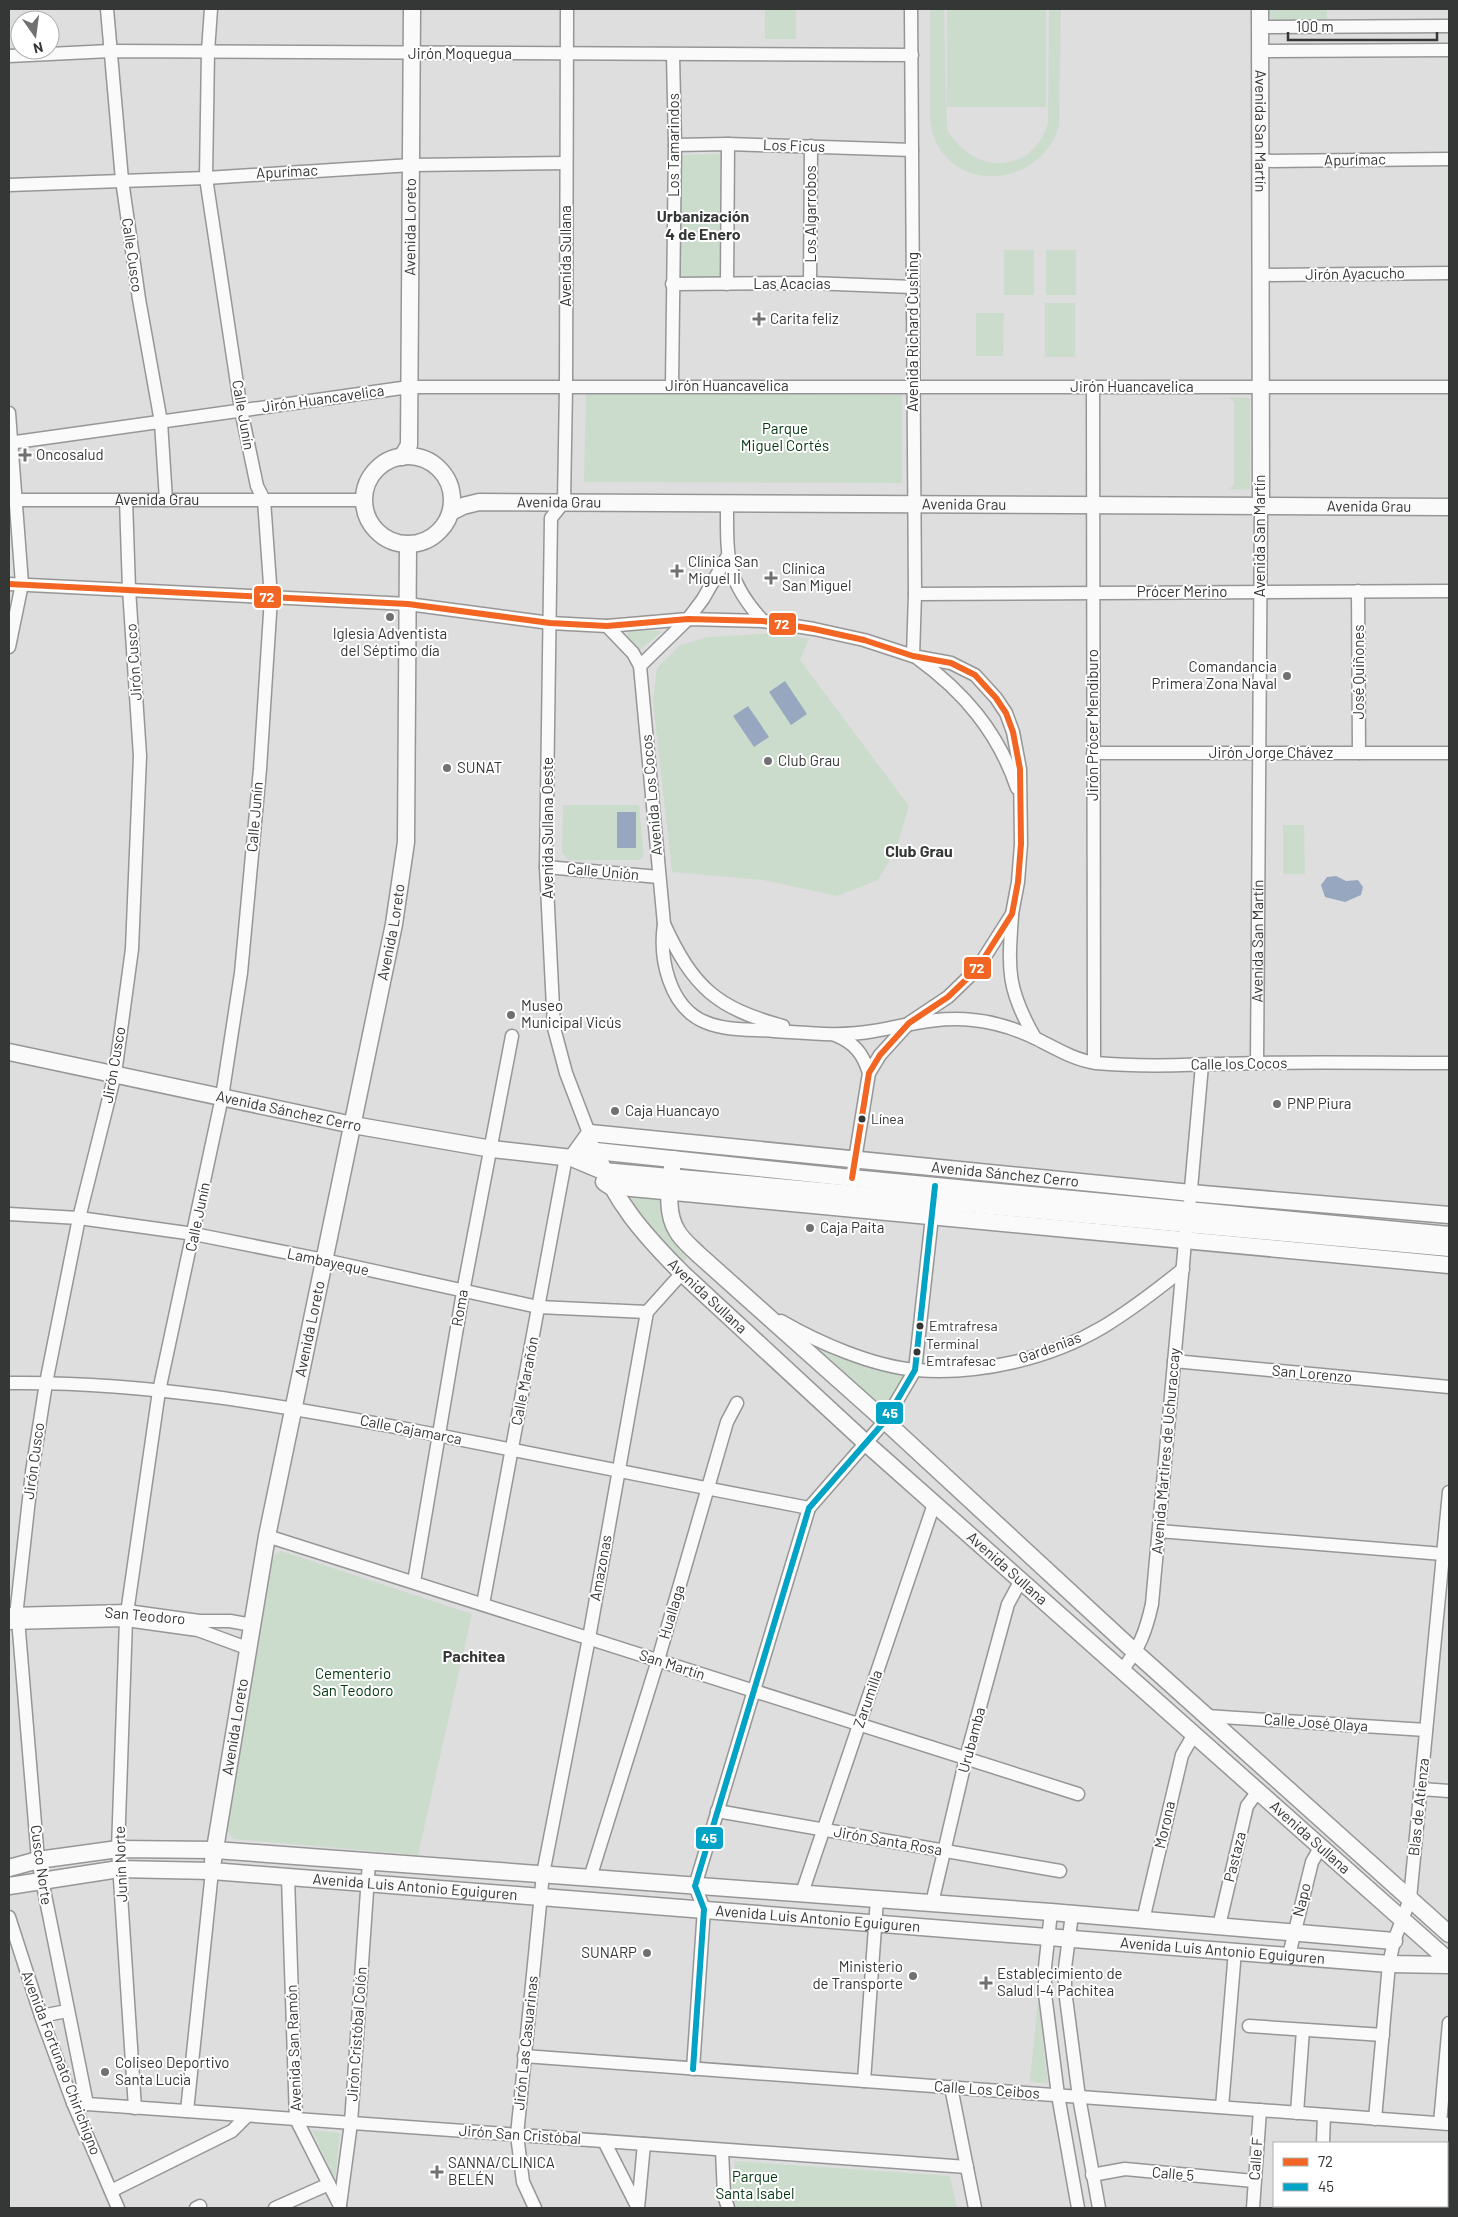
<svg xmlns="http://www.w3.org/2000/svg" width="1458" height="2217" font-family="Barlow,sans-serif">
<style>
.green{fill:#cbdccc}
.water{fill:#97a7bf}
.lines{fill:none;stroke-linecap:round;stroke-linejoin:round}
.minor-casing{stroke:#969697;stroke-width:15}
.major-casing{stroke:#969697;stroke-width:19}
.minor{stroke:#fafafa;stroke-width:12}
.major{stroke:#fafafa;stroke-width:16}
.bus-1-casing{stroke:#fff;stroke-width:10}
.bus-2-casing{stroke:#fff;stroke-width:10}
.bus-1{stroke:#f26522;stroke-width:6}
.bus-2{stroke:#03a3c6;stroke-width:6}
.poi-dot{fill:#707171;stroke:#fff;stroke-width:2}
.bus-dot{fill:#353636;stroke:#fff;stroke-width:2}
.labels{text-anchor:middle;stroke-width:4;stroke-linejoin:round;paint-order:stroke}
.bus-label{font-size:14px;fill:#353636;stroke:#fff;text-anchor:start}
.street-label{font-size:15px;fill:#353636;stroke:#fff}
.poi-label{font-size:15px;fill:#353636;stroke:#fff;text-anchor:start}
.park-label{font-size:15px;fill:#00370e;stroke:#fff}
.neighbourhood-label{font-size:16px;font-weight:bold;fill:#353636;stroke:#fff}
.line-badge{stroke:#fff;stroke-width:2}
.badge-label{font-size:14px;text-anchor:middle;font-weight:bold;fill:#fff}
</style>
<rect width="100%" height="100%" fill="#dededf"/>
<g class="green">
<rect x="765" y="9" width="31" height="30"/>
<path d="M930 9H944L947 129C972 175 1032 176 1048 123L1049 9H1061L1059 126C1039 193 938 195 930 119Z"/>
<rect x="947" y="9" width="99" height="98"/>
<polygon points="1269,9 1327,9 1327,21 1271,22"/>
<polygon points="722,154 723,280 677,277 681,155"/>
<rect x="1004" y="250" width="30" height="45"/>
<rect x="1046" y="250" width="30" height="45"/>
<rect x="1045" y="303" width="30" height="54"/>
<polygon points="976,313 1004,313 1003,356 976,356"/>
<polygon points="586,392 902,395 902,483 584,482"/>
<polygon points="1229,397 1250,398 1250,490 1229,489 1234,484 1234,402"/>
<polygon points="636,629 660,631 661,632 639,651 626,636 629,630"/>
<polygon points="777,633 809,639 800,660 909,806 896,850 878,880 837,896 763,880 672,872 653,701 657,668 680,645 707,637"/>
<polygon points="563,805 639,805 644,856 639,860 569,860 562,853"/>
<polygon points="1283,825 1304,825 1305,874 1283,874"/>
<polygon points="620,1193 661,1198 671,1230 691,1253 681,1264"/>
<polygon points="760,1309 808,1337 915,1370 885,1421"/>
<polygon points="281,1551 472,1614 418,1855 233,1839 227,1830 271,1558"/>
<polygon points="1038,1999 1048,2084 1030,2081"/>
<polygon points="312,2130 340,2133 335,2180"/>
<polygon points="735,2161 950,2176 957,2208 736,2208 731,2196"/>
</g>
<g class="water">
<polygon points="785,681 807,714 791,725 769,692"/>
<polygon points="748,706 769,737 754,747 733,716"/>
<rect x="617" y="812" width="19" height="36"/>
<polygon points="1336,876 1346,881 1358,880 1363,887 1361,895 1345,902 1325,897 1321,885 1327,877"/>
</g>
<g class="lines">
<g class="minor-casing">
<g id="minor">
<polyline points="107,9 122,180 139,299 161,422 166,500"/>
<polyline points="567,9 566,387 564,502 551,518 546,867 554,1028 566,1073 592,1141"/>
<polyline points="911,9 915,594 913,656"/>
<polyline points="1260,27 1449,26"/>
<polyline points="1259,51 1449,50"/>
<polyline points="9,56 110,51 912,55"/>
<polyline points="675,145 728,144 912,150"/>
<polyline points="1260,161 1449,159"/>
<polyline points="9,185 206,178 411,165 566,163"/>
<polyline points="1260,275 1449,273"/>
<polyline points="810,283 811,146"/>
<polyline points="672,284 810,283 913,287"/>
<polyline points="727,284 728,144"/>
<polyline points="672,385 675,145 673,55"/>
<polyline points="1093,388 1094,1062"/>
<polyline points="9,413 22,584 9,647"/>
<polyline points="9,443 409,387 1449,387"/>
<path id="s1" d="M9 500H364"/>
<path d="M727 504C727 557 725 580 763 621"/>
<polyline points="9,584 408,604 550,623 607,626 688,619 763,621 814,629 864,640 913,656 951,663 975,675 996,698 1006,713 1013,732 1020,769 1021,844 1018,882 1012,914 977,969 948,997 909,1023 880,1055 869,1073 852,1178"/>
<polyline points="1358,591 1359,753"/>
<polyline points="915,594 1449,591"/>
<path d="M607 626 633 653 640 666 664 924C659 958 669 1007 705 1022 726 1031 751 1029 774 1031 807 1033 841 1037 874 1031 907 1025 939 1016 973 1020 994 1022 1016 1029 1035 1038 1055 1048 1074 1060 1096 1063 1149 1068 1204 1064 1257 1063 1321 1062 1385 1063 1449 1063"/>
<path d="M917 658C964 692 998 732 1017 788"/>
<polyline points="640,666 688,619 703,599 727,557"/>
<polyline points="1093,753 1449,753"/>
<polyline points="546,867 659,877"/>
<path d="M1012 916C1008 971 1007 989 1035 1038"/>
<path d="M664 924C693 987 716 1008 783 1026"/>
<path d="M835 1035C855 1043 863 1054 869 1073"/>
<path id="s2" d="M1257 1063 1261 506"/>
<polyline points="1190,1200 1202,1065"/>
<polyline points="9,1214 79,1218 194,1234 324,1260 538,1307 647,1312"/>
<path d="M781 1321C819 1343 872 1366 916 1370 978 1375 1049 1359 1103 1327 1131 1310 1157 1290 1183 1269"/>
<polyline points="1174,1361 1449,1387"/>
<path d="M9 1383C146 1381 283 1406 417 1431 547 1456 678 1483 809 1508"/>
<polyline points="1159,1531 1443,1554"/>
<polyline points="267,1536 1078,1794"/>
<polyline points="414,1582 463,1292 512,1036"/>
<polyline points="483,1604 566,1157"/>
<polyline points="9,1614 127,1611 199,1621 230,1621 252,1625"/>
<polyline points="9,1623 126,1620 198,1630 247,1648"/>
<path d="M1121 1671C1139 1650 1146 1631 1152 1604L1186 1231"/>
<polyline points="1206,1716 1426,1730"/>
<polyline points="1421,1789 1449,1791"/>
<polyline points="717,1811 1060,1871"/>
<polyline points="288,1877 296,2119 340,2206"/>
<polyline points="590,1878 658,1660 727,1422 737,1403"/>
<polyline points="802,1893 934,1504"/>
<polyline points="932,1903 966,1758 1008,1604 1021,1580"/>
<polyline points="1051,1912 1045,1967 1045,1994 1058,2095 1078,2208"/>
<polyline points="1072,1914 1065,1968 1065,1990 1079,2097 1099,2208"/>
<polyline points="9,1917 41,2016 73,2103 118,2208"/>
<polyline points="1143,1920 1182,1755 1194,1734"/>
<polyline points="1219,1926 1247,1806 1258,1791"/>
<polyline points="1289,1955 1312,1862 1321,1846"/>
<polyline points="41,2016 67,2011"/>
<polyline points="1249,2026 1383,2035"/>
<polyline points="524,2056 1449,2124"/>
<polyline points="693,2069 704,1909 695,1886 809,1508 885,1421 915,1370 933,1208"/>
<polyline points="864,2081 877,1899"/>
<polyline points="951,2087 975,2208"/>
<polyline points="73,2103 967,2167"/>
<polyline points="87,2104 38,1860 17,1607 32,1472 46,1383 79,1218 115,1074 132,949 140,756 129,589 126,500"/>
<polyline points="1222,2107 1235,1951"/>
<polyline points="135,2108 118,1849 126,1620 159,1391 222,1097 241,973 260,769 271,598 264,500 257,486 241,410 206,178 208,51 211,9"/>
<polyline points="187,2111 212,1871"/>
<polyline points="1297,2113 1303,2030"/>
<polyline points="1375,2119 1389,1964 1394,1941 1410,1899 1449,1492"/>
<polyline points="1440,2123 1449,2023"/>
<polyline points="604,2141 638,2208"/>
<polyline points="1323,2143 1324,2115"/>
<polyline points="722,2150 724,2195 728,2208"/>
<polyline points="1092,2175 1125,2169 1254,2181"/>
<polyline points="111,2191 232,2131 247,2116"/>
<polyline points="1447,2193 1449,2193"/>
<polyline points="340,2205 351,2123 369,1862"/>
<polyline points="196,2208 200,2206"/>
<polyline points="275,2208 329,2184"/>
<polyline points="535,2208 523,2182 517,2135 543,1874 589,1638 647,1312 682,1273"/>
<polyline points="638,2208 644,2144"/>
<polyline points="1253,2208 1260,2110"/>
<polyline points="1321,2208 1322,2206"/>
<polyline points="1387,2208 1387,2206"/>
</g>
</g>
<g class="major-casing">
<g id="major">
<path id="s3" d="M1260 9 1261 506"/>
<circle cx="408" cy="500" r="44"/>
<path id="s4" d="M402 457 409 445 412 9"/>
<path id="s5" d="M451 512 463 506 479 502 1449 507"/>
<path id="s6" d="M9 1052 353 1125 492 1149 572 1158 603 1171 1449 1248"/>
<path id="s7" d="M596 1151C613 1200 645 1236 682 1273L867 1444 1449 1961"/>
<polyline points="586,1154 596,1151 852,1178 1449,1235"/>
<path id="s8" d="M572 1158 590 1133 1191 1193 1449 1215"/>
<path d="M673 1159C671 1182 664 1210 677 1231 682 1240 691 1247 698 1254L885 1421 1136 1653 1449 1934"/>
<polyline points="604,1182 610,1186 1449,1265"/>
<path id="s9" d="M213 1861 267 1536 394 924 406 842 408 544"/>
<polyline points="9,1868 38,1860 118,1849 215,1850 1051,1912 1394,1941"/>
<path id="s10" d="M9 1886 119 1869 212 1871 1389 1964 1449 1965"/>
</g>
</g>
<use href="#minor" class="minor"/>
<use href="#major" class="major"/>
<g class="bus-1-casing">
<polyline id="bus-1" points="9,584 408,604 550,623 607,626 688,619 763,621 814,629 864,640 913,656 951,663 975,675 996,698 1006,713 1013,732 1020,769 1021,844 1018,882 1012,914 977,969 948,997 909,1023 880,1055 869,1073 852,1178"/>
</g>
<g class="bus-2-casing">
<polyline id="bus-2" points="693,2069 704,1909 695,1886 809,1508 885,1421 915,1370 935,1186"/>
</g>
<use href="#bus-1" class="bus-1"/>
<use href="#bus-2" class="bus-2"/>
</g>
<g class="poi-dot">
<path d="M756.5 311.5h5v5h5v5h-5v5h-5v-5h-5v-5h5z"/>
<path d="M22.5 447.5h5v5h5v5h-5v5h-5v-5h-5v-5h5z"/>
<path d="M674.5 563.5h5v5h5v5h-5v5h-5v-5h-5v-5h5z"/>
<path d="M768.5 570.5h5v5h5v5h-5v5h-5v-5h-5v-5h5z"/>
<circle cx="390" cy="617" r="5"/>
<circle cx="1287" cy="676" r="5"/>
<circle cx="768" cy="761" r="5"/>
<circle cx="447" cy="768" r="5"/>
<circle cx="511" cy="1015" r="5"/>
<circle cx="1277" cy="1104" r="5"/>
<circle cx="615" cy="1111" r="5"/>
<circle cx="810" cy="1228" r="5"/>
<circle cx="647" cy="1953" r="5"/>
<circle cx="913" cy="1976" r="5"/>
<path d="M983.5 1975.5h5v5h5v5h-5v5h-5v-5h-5v-5h5z"/>
<circle cx="105" cy="2072" r="5"/>
<path d="M434.5 2164.5h5v5h5v5h-5v5h-5v-5h-5v-5h5z"/>
</g>
<g class="bus-dot">
<circle cx="862" cy="1119" r="4.5"/>
<circle cx="920" cy="1326" r="4.5"/>
<circle cx="917" cy="1352" r="4.5"/>
</g>
<g class="labels">
<g class="bus-label">
<text x="871" y="1124">Línea</text>
<text x="929" y="1331">Emtrafresa</text>
<text x="926" y="1349">Terminal<tspan x="926" dy="17">Emtrafesac</tspan></text>
</g>
<g class="street-label">
<text x="460" y="59">Jirón Moquegua</text>
<text dy="5" stroke="none"><textPath href="#s3" startOffset="122">Avenida San Martín</textPath></text>
<text transform="translate(674 145) rotate(-90)" y="5">Los Tamarindos</text>
<text transform="translate(794 146) rotate(2)" y="5">Los Ficus</text>
<text transform="translate(1355 160) rotate(-1)" y="5">Apurímac</text>
<text transform="translate(287 172) rotate(-3)" y="5">Apurímac</text>
<text transform="translate(811 214) rotate(-90)" y="5">Los Algarrobos</text>
<text dy="5" stroke="none"><textPath href="#s4" startOffset="232">Avenida Loreto</textPath></text>
<text transform="translate(132 255) rotate(82)" y="5">Calle Cusco</text>
<text transform="translate(566 256) rotate(-90)" y="5">Avenida Sullana</text>
<text transform="translate(1355 274) rotate(-1)" y="5">Jirón Ayacucho</text>
<text x="792" y="289">Las Acacias</text>
<text transform="translate(913 332) rotate(-90)" y="5">Avenida Richard Cushing</text>
<text x="727" y="391">Jirón Huancavelica</text>
<text x="1132" y="392">Jirón Huancavelica</text>
<text transform="translate(323 399) rotate(-8)" y="5">Jirón Huancavelica</text>
<text transform="translate(243 415) rotate(80)" y="5">Calle Junín</text>
<text dy="5" stroke="none"><textPath href="#s1" startOffset="148">Avenida Grau</textPath></text>
<text dy="5" stroke="none"><textPath href="#s5" startOffset="110">Avenida Grau</textPath></text>
<text dy="5" stroke="none"><textPath href="#s5" startOffset="515">Avenida Grau</textPath></text>
<text dy="5" stroke="none"><textPath href="#s5" startOffset="920">Avenida Grau</textPath></text>
<text transform="translate(1260 536) rotate(-90)" y="5">Avenida San Martín</text>
<text x="1182" y="597">Prócer Merino</text>
<text transform="translate(134 662) rotate(-94)" y="5">Jirón Cusco</text>
<text transform="translate(1359 672) rotate(-90)" y="5">José Quiñones</text>
<text transform="translate(1093 725) rotate(-90)" y="5">Jirón Prócer Mendiburo</text>
<text x="1271" y="758">Jirón Jorge Chávez</text>
<text transform="translate(652 795) rotate(-95)" y="5">Avenida Los Cocos</text>
<text transform="translate(255 817) rotate(-85)" y="5">Calle Junín</text>
<text transform="translate(548 828) rotate(-90)" y="5">Avenida Sullana Oeste</text>
<text transform="translate(603 872) rotate(5)" y="5">Calle Unión</text>
<text dy="5" stroke="none"><textPath href="#s9" startOffset="946">Avenida Loreto</textPath></text>
<text dy="5" stroke="none"><textPath href="#s2" startOffset="122">Avenida San Martín</textPath></text>
<text transform="translate(1239 1064) rotate(-1)" y="5">Calle los Cocos</text>
<text transform="translate(114 1065) rotate(-80)" y="5">Jirón Cusco</text>
<text dy="5" stroke="none"><textPath href="#s6" startOffset="286">Avenida Sánchez Cerro</textPath></text>
<text dy="5" stroke="none"><textPath href="#s8" startOffset="448">Avenida Sánchez Cerro</textPath></text>
<text transform="translate(198 1217) rotate(-78)" y="5">Calle Junín</text>
<text transform="translate(328 1262) rotate(12)" y="5">Lambayeque</text>
<text dy="5" stroke="none"><textPath href="#s7" startOffset="185">Avenida Sullana</textPath></text>
<text transform="translate(460 1308) rotate(-80)" y="5">Roma</text>
<text dy="5" stroke="none"><textPath href="#s9" startOffset="541">Avenida Loreto</textPath></text>
<text transform="translate(1050 1348) rotate(-20)" y="5">Gardenias</text>
<text transform="translate(1312 1374) rotate(5)" y="5">San Lorenzo</text>
<text transform="translate(525 1381) rotate(-79)" y="5">Calle Marañón</text>
<text transform="translate(411 1430) rotate(11)" y="5">Calle Cajamarca</text>
<text transform="translate(1166 1451) rotate(-85)" y="5">Avenida Mártires de Uchuraccay</text>
<text transform="translate(34 1461) rotate(-82)" y="5">Jirón Cusco</text>
<text transform="translate(601 1568) rotate(-80)" y="5">Amazonas</text>
<text dy="5" stroke="none"><textPath href="#s7" startOffset="590">Avenida Sullana</textPath></text>
<text transform="translate(672 1612) rotate(-73)" y="5">Huallaga</text>
<text transform="translate(145 1616) rotate(5)" y="5">San Teodoro</text>
<text transform="translate(672 1665) rotate(18)" y="5">San Martín</text>
<text transform="translate(868 1699) rotate(-71)" y="5">Zarumilla</text>
<text transform="translate(1316 1723) rotate(4)" y="5">Calle José Olaya</text>
<text dy="5" stroke="none"><textPath href="#s9" startOffset="136">Avenida Loreto</textPath></text>
<text transform="translate(972 1740) rotate(-75)" y="5">Urubamba</text>
<text transform="translate(1419 1807) rotate(-84)" y="5">Blas de Atienza</text>
<text transform="translate(1165 1825) rotate(-77)" y="5">Morona</text>
<text dy="5" stroke="none"><textPath href="#s7" startOffset="995">Avenida Sullana</textPath></text>
<text transform="translate(888 1841) rotate(10)" y="5">Jirón Santa Rosa</text>
<text transform="translate(1235 1857) rotate(-76)" y="5">Pastaza</text>
<text transform="translate(121 1864) rotate(-92)" y="5">Junín Norte</text>
<text transform="translate(41 1865) rotate(82)" y="5">Cusco Norte</text>
<text dy="5" stroke="none"><textPath href="#s10" startOffset="408">Avenida Luis Antonio Eguiguren</textPath></text>
<text transform="translate(1302 1900) rotate(-76)" y="5">Napo</text>
<text dy="5" stroke="none"><textPath href="#s10" startOffset="812">Avenida Luis Antonio Eguiguren</textPath></text>
<text dy="5" stroke="none"><textPath href="#s10" startOffset="1218">Avenida Luis Antonio Eguiguren</textPath></text>
<text transform="translate(357 2034) rotate(-86)" y="5">Jirón Cristóbal Colón</text>
<text transform="translate(526 2043) rotate(-84)" y="5">Jirón Las Casuarinas</text>
<text transform="translate(294 2048) rotate(-92)" y="5">Avenida San Ramón</text>
<text transform="translate(61 2063) rotate(69)" y="5">Avenida Fortunato Chirichigno</text>
<text transform="translate(987 2090) rotate(4)" y="5">Calle Los Ceibos</text>
<text transform="translate(520 2135) rotate(4)" y="5">Jirón San Cristóbal</text>
<text transform="translate(1256 2159) rotate(-86)" y="5">Calle F</text>
<text transform="translate(1173 2174) rotate(5)" y="5">Calle 5</text>
</g>
<g class="poi-label">
<text x="770" y="324">Carita feliz</text>
<text x="36" y="460">Oncosalud</text>
<text x="688" y="567">Clínica San<tspan x="688" dy="17">Miguel II</tspan></text>
<text x="782" y="574">Clínica<tspan x="782" dy="17">San Miguel</tspan></text>
<text x="390" y="639" text-anchor="middle">Iglesia Adventista<tspan x="390" dy="17">del Séptimo día</tspan></text>
<text x="1277" y="672" text-anchor="end">Comandancia<tspan x="1277" dy="17">Primera Zona Naval</tspan></text>
<text x="778" y="766">Club Grau</text>
<text x="457" y="773">SUNAT</text>
<text x="521" y="1011">Museo<tspan x="521" dy="17">Municipal Vicús</tspan></text>
<text x="1287" y="1109">PNP Piura</text>
<text x="625" y="1116">Caja Huancayo</text>
<text x="820" y="1233">Caja Paita</text>
<text x="637" y="1958" text-anchor="end">SUNARP</text>
<text x="903" y="1972" text-anchor="end">Ministerio<tspan x="903" dy="17">de Transporte</tspan></text>
<text x="997" y="1979">Establecimiento de<tspan x="997" dy="17">Salud I-4 Pachitea</tspan></text>
<text x="115" y="2068">Coliseo Deportivo<tspan x="115" dy="17">Santa Lucìa</tspan></text>
<text x="448" y="2168">SANNA/CLINICA<tspan x="448" dy="17">BELÉN</tspan></text>
</g>
<g class="park-label">
<text x="785" y="434">Parque<tspan x="785" dy="17">Miguel Cortés</tspan></text>
<text x="353" y="1679">Cementerio<tspan x="353" dy="17">San Teodoro</tspan></text>
<text x="755" y="2182">Parque<tspan x="755" dy="17">Santa Isabel</tspan></text>
</g>
<g class="neighbourhood-label">
<text x="703" y="222">Urbanización<tspan x="703" dy="18">4 de Enero</tspan></text>
<text x="919" y="857">Club Grau</text>
<text x="474" y="1662">Pachitea</text>
</g>
</g>
<g class="line-badge">
<rect x="253" y="585" width="29" height="24" rx="5" fill="#f26522"/>
<rect x="768" y="612" width="29" height="24" rx="5" fill="#f26522"/>
<rect x="963" y="956" width="29" height="24" rx="5" fill="#f26522"/>
<rect x="875" y="1401" width="29" height="24" rx="5" fill="#03a3c6"/>
<rect x="695" y="1826" width="29" height="24" rx="5" fill="#03a3c6"/>
</g>
<g class="badge-label">
<text x="267" y="602">72</text>
<text x="782" y="629">72</text>
<text x="977" y="973">72</text>
<text x="890" y="1418">45</text>
<text x="709" y="1843">45</text>
</g>
<rect width="1458" height="2217" fill="none" stroke="#353636" stroke-width="20"/>
<rect x="1273" y="2142" width="175" height="65" fill="#ffffff" stroke="#aeafaf"/>
<rect x="1283" y="2158" width="25" height="8" fill="#f26522" stroke="#aeafaf"/>
<text x="1318" y="2167" font-size="15" fill="#353636">72</text>
<rect x="1283" y="2183" width="25" height="8" fill="#03a3c6" stroke="#aeafaf"/>
<text x="1318" y="2192" font-size="15" fill="#353636">45</text>
<g transform="translate(35 35) rotate(166)"><circle r="24" fill="#ffffff" stroke="#aeafaf"/>
<path d="M0-4L9 19L0 12L-9 19Z" fill="#707171"/>
<text y="-8" font-size="14" font-weight="bold" text-anchor="middle" fill="#353636">N</text>
</g>
<path d="M1288 32v8h149v-8" fill="none" stroke="#353636" stroke-width="2.5"/>
<text x="1296" y="32" font-size="15" fill="#353636" stroke="#ffffff" stroke-width="4" paint-order="stroke">100 m</text>
</svg>
